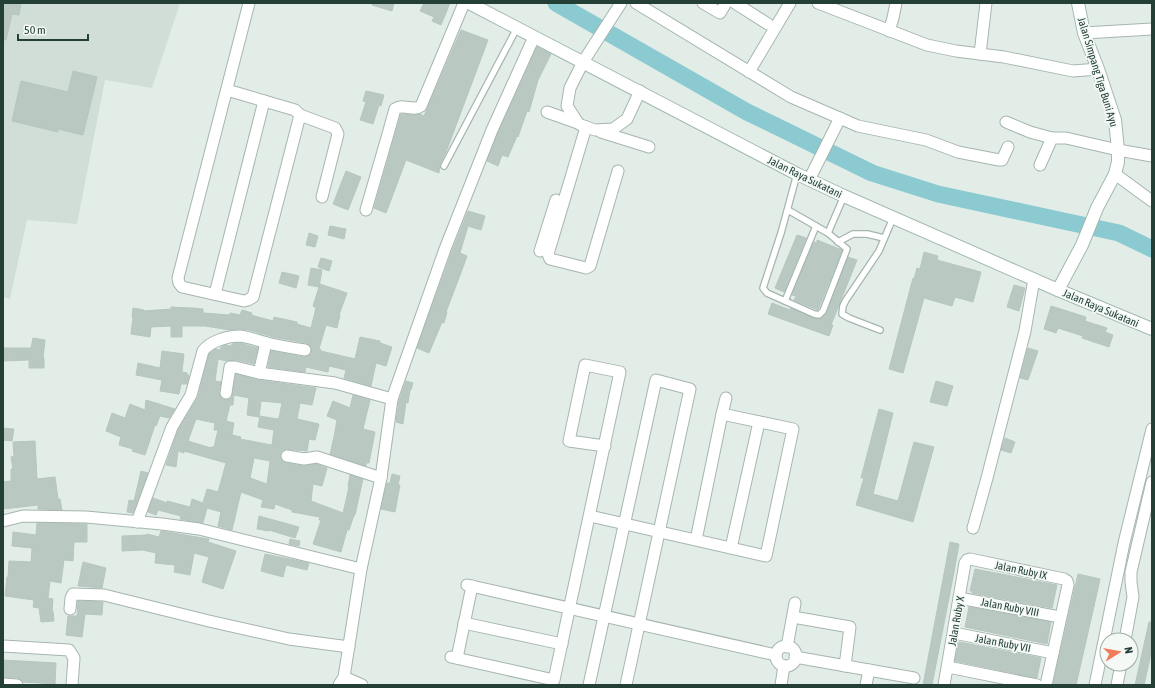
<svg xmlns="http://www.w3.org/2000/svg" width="1155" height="688" font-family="'Asap Condensed',sans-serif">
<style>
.built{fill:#d1ddd7}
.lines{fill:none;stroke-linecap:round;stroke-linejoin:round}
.river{stroke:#8ccad2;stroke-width:17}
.building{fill:#b9c8c1;stroke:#b6c7bf;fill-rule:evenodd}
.service-casing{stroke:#a6b5af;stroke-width:8}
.minor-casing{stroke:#a6b5af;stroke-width:13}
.secondary-casing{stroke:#a2b9b0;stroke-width:14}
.service{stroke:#fff;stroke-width:5.5}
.minor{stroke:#fff;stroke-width:11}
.secondary{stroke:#fff;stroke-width:12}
.labels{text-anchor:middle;stroke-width:3.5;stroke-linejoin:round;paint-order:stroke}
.street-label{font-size:11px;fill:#233f36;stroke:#f4f9f6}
</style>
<rect width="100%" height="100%" fill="#e3ede8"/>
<polygon class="built" points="3,3 180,3 152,88 105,80 77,224 27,220 10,299 3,297"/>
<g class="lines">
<polyline class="river" points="556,3 747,112 872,173 938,194 1119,233 1152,249"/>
</g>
<g class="building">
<polygon points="3,3 21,3 19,15 12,14 6,40 3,40"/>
<polygon points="372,3 394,3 392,11 372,5"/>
<polygon points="424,3 450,3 441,25 432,21 434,17 420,11"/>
<polygon points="461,30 488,40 446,152 440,164 439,173 406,160 386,213 374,208 401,114 414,115 420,114 424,116"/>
<polygon points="537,47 551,54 538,80 529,112 527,111 518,137 517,136 508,157 502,155 498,166 487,161 498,133"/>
<polygon points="73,71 97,77 83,135 58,129 58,132 12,121 21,81 68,92"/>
<polygon points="366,91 384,95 381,106 379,105 373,124 360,120 366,102 363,101"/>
<polygon points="346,171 361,177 348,210 333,204"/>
<polygon points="468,211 485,216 481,230 468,226 460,253 467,256 462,270 446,312 447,312 444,323 442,322 429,353 417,348 452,251"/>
<polygon points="330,226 346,229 344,239 328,235"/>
<polygon points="309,233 318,236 315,247 306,245"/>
<polygon points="797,235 806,238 784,292 775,288"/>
<polygon points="817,240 842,250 818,310 794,300 796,296 792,295 814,242 817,243"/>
<polygon points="924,252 938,256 937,260 981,272 973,302 955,297 952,306 924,298 903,373 889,369 913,278 914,279 917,268 920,269"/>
<polygon points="848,257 857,260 831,325 833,325 829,336 768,314 772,303 790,310 791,308 813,318 822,318 827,313"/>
<polygon points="321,258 332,261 329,271 318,267"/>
<polygon points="311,268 322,270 319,287 308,285"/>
<polygon points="282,272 299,276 296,288 279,283"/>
<polygon points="320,284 347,293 339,315 340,315 337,328 326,325 319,349 321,350 321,351 355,359 360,337 380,341 380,343 392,347 386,366 376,363 371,386 344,378 346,370 329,366 328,372 306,367 305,372 268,367 271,351 304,357 311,354 311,347 306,343 273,337 249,330 240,329 230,330 205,326 182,326 182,337 171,337 171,326 151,327 150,337 131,334 133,317 132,317 133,308 144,310 144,311 171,309 171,307 193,308 203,309 203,313 230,315 230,313 240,315 242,310 252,313 251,315 273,321 274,317 297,322 297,324 311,328 316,308 313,306"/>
<polygon points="1014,285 1025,288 1019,311 1007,307"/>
<polygon points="1051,306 1086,317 1085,321 1107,328 1105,332 1113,335 1109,347 1082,338 1083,336 1058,328 1056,333 1044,329"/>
<polygon points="33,338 45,340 43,358 44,358 44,368 29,368 29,360 3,361 3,348 31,348"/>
<path d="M240 343 258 348 254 364 237 360 227 361 218 359 215 381 221 382 219 392 222 399 228 400 232 397 236 374 258 380 316 388 312 405 300 403 297 419 319 424 315 440 309 439 307 451 285 449 281 452 280 455 282 461 286 463 303 466 316 464 327 468 322 486 313 484 311 501 343 513 349 487H348L350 475 363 479 355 515H354L349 530H347L341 552 313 544 321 520H319L320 517 292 512V510L275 504 274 509 261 507 263 500 241 492 232 530 218 526 221 512 207 508 203 523 180 519 181 516 158 510 156 515 148 512 153 498 167 503V501L190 507 192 499 203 503 207 489 218 492 226 463 184 451V453L178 451 176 467 166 465 178 430 198 397 209 354 215 349 220 350 221 347 222 346 226 345 231 346 232 344ZM234 395 249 398 247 415 259 417 261 401 282 403 279 418 277 419 260 416 258 427 274 430 272 445 240 439 241 437 232 435 234 423 226 421 230 405H233ZM196 419 215 423 214 430H218L214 447H211V448L188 441ZM254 458 270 461 267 484 250 478Z"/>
<polygon points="1028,348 1038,351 1028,380 1020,378"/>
<polygon points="162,351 184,354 182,372 187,373 187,375 189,375 187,384 181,384 179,394 160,391 162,380 136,375 138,363 160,368"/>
<polygon points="406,381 413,383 411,390 410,390 408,403 406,402 403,424 396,422 399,401"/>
<polygon points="936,381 953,386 947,406 930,402"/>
<polygon points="353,395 370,400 363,429 375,432 369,463 366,463 366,466 330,454 334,437 337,420 327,416 333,401 350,408"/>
<polygon points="146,400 175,409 169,418 160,416 156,426 155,425 145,455 132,451 133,449 119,445 121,437 106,431 112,413 125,418 130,404 145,410"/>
<polygon points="879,409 893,413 873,494 898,501 914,442 934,447 913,522 856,505 864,478 861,478"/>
<polygon points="3,428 14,429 12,441 3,440"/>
<polygon points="1005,438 1015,442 1011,453 1001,450"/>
<polygon points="35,441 37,479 55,477 58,499 60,499 62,510 38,509 38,505 3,509 3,482 11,481 11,469 13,469 11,457 14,456 13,442"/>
<polygon points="141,471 148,473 133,513 127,512 129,500 134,501"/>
<polygon points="392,474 400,476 398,485 400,485 395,512 381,509 387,483 390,483"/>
<polygon points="259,516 299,527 295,538 269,530 269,531 257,529"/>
<polygon points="37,523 87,524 87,542 74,542 73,561 64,560 61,583 50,581 48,598 53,599 52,611 53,611 54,621 41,622 39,608 33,607 34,600 5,596 7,577 8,577 9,561 31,562 32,548 12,546 13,532 36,535"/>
<polygon points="161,531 209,539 208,542 236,551 223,589 202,582 209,557 194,553 190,575 174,572 175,565 155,563 156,553 143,550 122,551 122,536 146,535 147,534 159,537"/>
<polygon points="290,539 300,541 299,546 289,544"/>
<polygon points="950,542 959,544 954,572 932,685 923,685"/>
<polygon points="265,554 309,563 307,570 286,565 283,577 261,571"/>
<polygon points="83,562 106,568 102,588 78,586"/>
<polygon points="975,569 1057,585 1052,608 972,593 972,591 970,591"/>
<polygon points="1078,574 1100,579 1097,593 1076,685 1053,685"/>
<polygon points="78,601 103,602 102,615 85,614 82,637 66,635 68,616 77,616"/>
<polygon points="969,607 1051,622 1047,644 965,627"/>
<polygon points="1149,622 1152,622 1152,649 1144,685 1135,685"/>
<polygon points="959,642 1041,658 1037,678 955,661"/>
<polygon points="3,660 56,663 55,684 23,682 18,678 3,677"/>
</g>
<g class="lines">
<g class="service-casing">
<g id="service">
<polyline points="444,166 517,28"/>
<polyline points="788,210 828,233 847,249 823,311 819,315 814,314 767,293 763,288 781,233 797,174"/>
<polyline points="828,233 844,196"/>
<polyline points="838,242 853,234 867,234 884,238"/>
<polyline points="785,301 816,226"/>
<polyline points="880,330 849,318 842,314 843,306 846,300 879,251 893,218"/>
</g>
</g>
<g class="minor-casing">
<g id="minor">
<polyline points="621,3 583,62 570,88 567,106 578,123 581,125 595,130 613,129 627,119 640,91"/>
<polyline points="636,3 791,97 858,126 926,140 958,152 999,160 1002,160 1008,147"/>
<polyline points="703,3 720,13 726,3"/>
<polyline points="735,3 768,24"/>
<polyline points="818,3 927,45 956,51 1004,57 1073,71 1098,69"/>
<polyline points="889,31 893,18 896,3"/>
<polyline points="1084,33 1152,29"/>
<polyline points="980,54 986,3"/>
<polyline points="749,72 790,3"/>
<polyline points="227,90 295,110 300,115 253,297 248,300 244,301 182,287 179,283 178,278 249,3"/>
<polyline points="547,112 578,123"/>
<polyline points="300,115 335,128 338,134 322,197"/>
<polyline points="1006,122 1030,132 1052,138"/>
<polyline points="586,127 548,254 550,259 586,268 590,266 618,171"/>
<polyline points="601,132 649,147"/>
<polyline points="1040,165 1052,138 1066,138 1118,150 1152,156"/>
<polyline points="1115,174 1152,201"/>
<polyline points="809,180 840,118"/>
<path d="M366 210 388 134 395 109C403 103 413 112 421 106L464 3"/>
<polyline points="540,251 556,200"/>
<polyline points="215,294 264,101"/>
<polyline points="259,373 335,383 392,399"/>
<polyline points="226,393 230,367 235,367 259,373 266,343"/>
<polyline points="722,414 726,398"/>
<polyline points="287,456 304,459 317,457 381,478"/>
<polyline points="590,516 766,556 793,429 722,414 696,540"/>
<polyline points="3,521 23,516 86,517 162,524 199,529 361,569"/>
<path d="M137 522 172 427 191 395 203 351C210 341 228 336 240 336 250 337 258 341 267 343 280 346 292 348 305 350"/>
<polyline points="973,528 987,478 1025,331 1034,279"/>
<polyline points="731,548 759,422"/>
<polyline points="467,585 776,655"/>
<polyline points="959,598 1060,617"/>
<polyline points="70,609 71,598 73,594 104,595 209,621 289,639 349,647"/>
<polyline points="793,617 850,627 845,666"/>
<polyline points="464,623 562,644"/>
<polyline points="954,633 1053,653"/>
<polyline points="1125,640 1133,597 1131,582 1131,572 1152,482"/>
<polyline points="3,646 69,650 74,658 72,685"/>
<circle cx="786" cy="656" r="10"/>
<polyline points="787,647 795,603"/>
<polyline points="451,657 554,680 620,372 585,365 569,441 605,446"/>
<polyline points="795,657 914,678"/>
<polyline points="457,658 472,586"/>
<polyline points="948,667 1037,685"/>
<polyline points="344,677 362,685"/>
<polyline points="3,684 17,685"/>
<polyline points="339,685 344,677 361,569 381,478 392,399 445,249 492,130 534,37"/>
<polyline points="589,685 656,380 690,389 626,685"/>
<polyline points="781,685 784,666"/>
<polyline points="866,685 869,670"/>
<polyline points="944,685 965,563 967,560 970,559 1064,579 1067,581 1068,585 1046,685"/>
<polyline points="1095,685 1124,543 1152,429"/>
<polyline points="1117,685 1121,664"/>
</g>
</g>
<g class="secondary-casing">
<g id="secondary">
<polyline points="469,3 797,174 844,196 1058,290 1152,329"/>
<polyline points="1058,290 1082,245 1097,208 1115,174 1118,162 1118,150 1115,120 1098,69 1084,33 1078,3"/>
</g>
</g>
<use href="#service" class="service"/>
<use href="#minor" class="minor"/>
<use href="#secondary" class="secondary"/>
</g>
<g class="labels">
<g class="street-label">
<text transform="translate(1098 72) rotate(73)" y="4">Jalan Simpang Tiga Buni Ayu</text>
<text transform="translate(805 177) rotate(26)" y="4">Jalan Raya Sukatani</text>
<text transform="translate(1101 308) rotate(23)" y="4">Jalan Raya Sukatani</text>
<text transform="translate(1021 570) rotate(12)" y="4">Jalan Ruby IX</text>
<text transform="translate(1010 607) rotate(11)" y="4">Jalan Ruby VIII</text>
<text transform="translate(956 621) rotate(-80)" y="4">Jalan Ruby X</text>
<text transform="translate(1003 643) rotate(11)" y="4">Jalan Ruby VII</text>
</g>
</g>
<rect width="1155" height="688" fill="none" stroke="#233f36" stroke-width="8"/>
<g transform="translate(1119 652) rotate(79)"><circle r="19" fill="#f4f9f6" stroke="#a0afa9"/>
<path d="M0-3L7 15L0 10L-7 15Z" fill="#f27b5c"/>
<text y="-6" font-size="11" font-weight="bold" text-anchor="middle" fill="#233f36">N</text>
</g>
<path d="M18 34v6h70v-6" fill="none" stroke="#233f36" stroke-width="2"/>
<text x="24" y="34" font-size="12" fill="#233f36" stroke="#f4f9f6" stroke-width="3" paint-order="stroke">50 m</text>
</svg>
